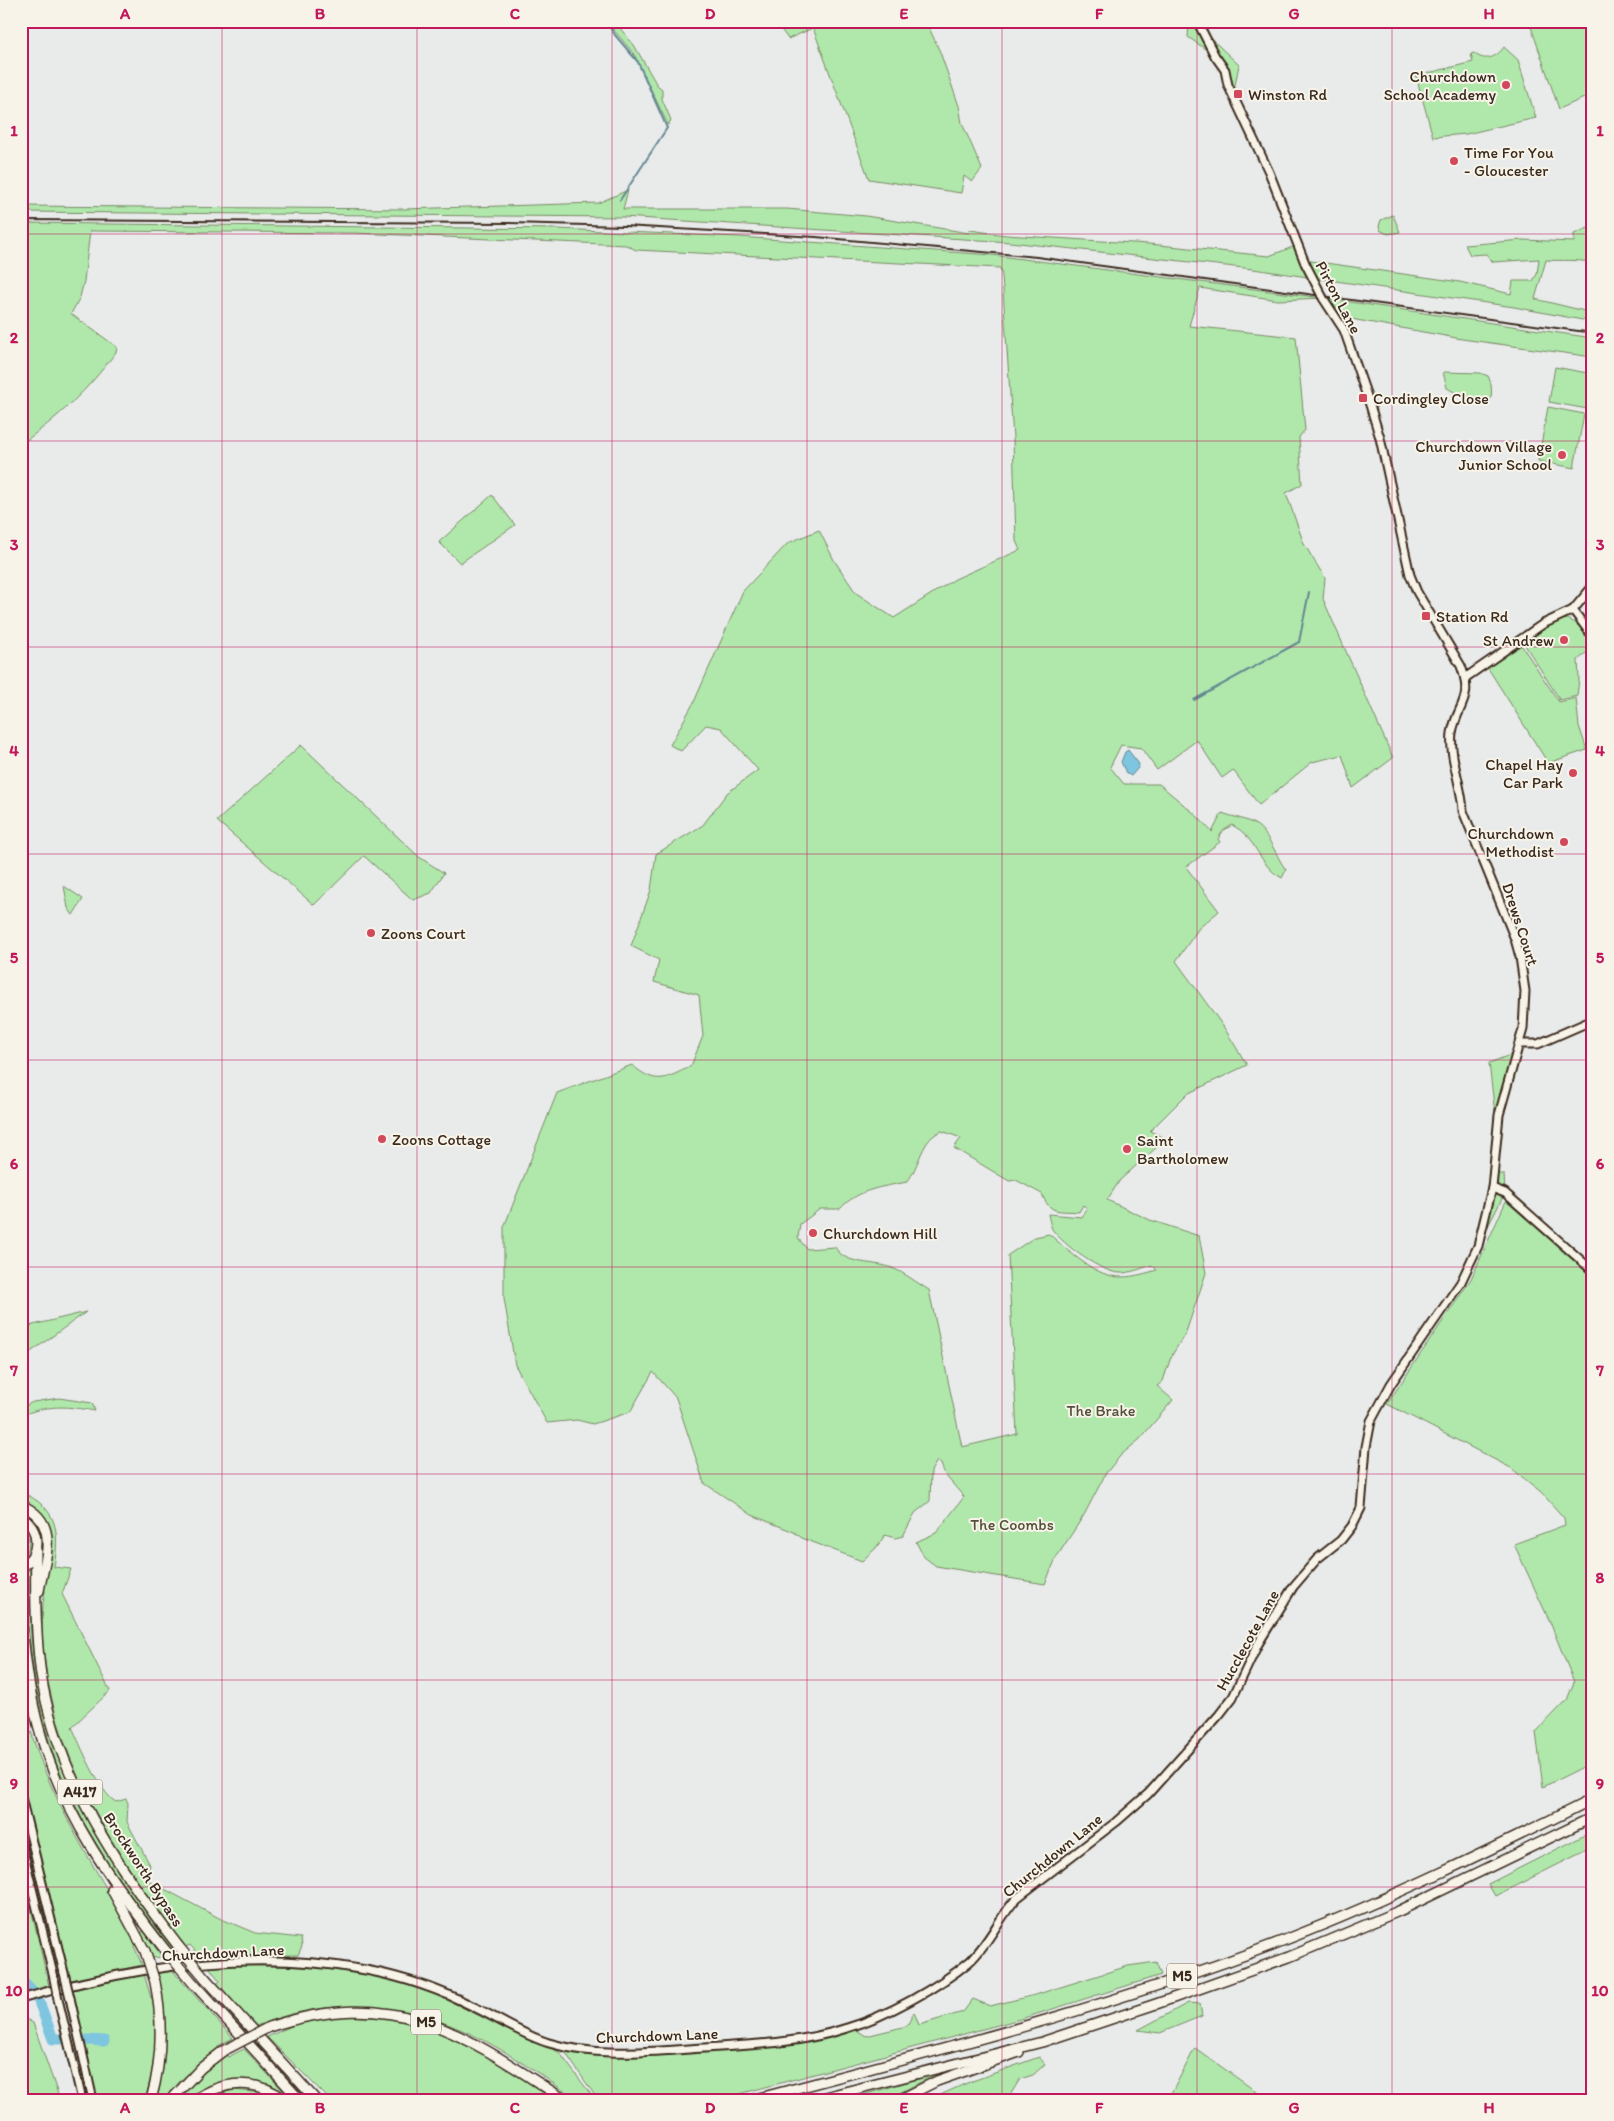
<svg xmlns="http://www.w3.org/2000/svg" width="1614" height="2121" font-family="Itim,sans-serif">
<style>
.green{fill:#b0e8ab;stroke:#768964;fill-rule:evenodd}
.water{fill:#7ec5df;stroke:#638792}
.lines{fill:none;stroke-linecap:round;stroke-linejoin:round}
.stream{stroke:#638792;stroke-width:2}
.river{stroke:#7ec5df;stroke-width:11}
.secondary-casing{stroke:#3b2a1e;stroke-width:11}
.highway-casing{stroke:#3b2a1e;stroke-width:12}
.secondary{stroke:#f7f3e8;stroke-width:7}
.highway{stroke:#f7f3e8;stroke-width:9}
.rail{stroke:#3b2a1e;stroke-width:2}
.secondary-bridge-casing{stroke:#3b2a1e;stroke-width:11;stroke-linecap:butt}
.highway-bridge-casing{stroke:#3b2a1e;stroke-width:12;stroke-linecap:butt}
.secondary-bridge{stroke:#f7f3e8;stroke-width:7}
.highway-bridge{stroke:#f7f3e8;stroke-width:9}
.grid{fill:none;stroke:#c2185b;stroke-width:1;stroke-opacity:0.55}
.poi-dot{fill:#d1495b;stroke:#f7f3e8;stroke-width:2}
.labels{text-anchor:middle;stroke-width:4;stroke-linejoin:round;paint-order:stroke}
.shield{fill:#f7f3e8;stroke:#73665b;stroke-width:1}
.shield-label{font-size:15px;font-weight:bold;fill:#3b2a1e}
.poi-label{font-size:16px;fill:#3b2a1e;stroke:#f7f3e8;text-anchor:start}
.street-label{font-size:16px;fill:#3b2a1e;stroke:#f7f3e8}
.park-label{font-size:16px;fill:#52503a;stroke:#f7f3e8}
.neatline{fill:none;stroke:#c2185b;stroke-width:2}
.grid-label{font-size:16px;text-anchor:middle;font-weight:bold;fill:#c2185b}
</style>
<rect width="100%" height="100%" fill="#e9ebeb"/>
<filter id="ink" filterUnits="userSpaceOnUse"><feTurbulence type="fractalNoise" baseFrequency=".02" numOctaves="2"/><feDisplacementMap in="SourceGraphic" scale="10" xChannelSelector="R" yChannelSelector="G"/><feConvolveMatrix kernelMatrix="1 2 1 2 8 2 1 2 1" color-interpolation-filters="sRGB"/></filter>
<g filter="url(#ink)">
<g class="green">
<polygon points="606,21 614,21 634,45 657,85 662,89 662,99 671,120 668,125 634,54"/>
<polygon points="775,21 810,21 813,27 826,21 926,21 940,52 959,106 962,123 982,169 972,182 964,176 961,193 869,179 813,28 788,39"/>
<polygon points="1189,21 1197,21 1202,30 1239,65 1233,95 1215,56 1188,37"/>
<polygon points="1529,21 1593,21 1593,94 1559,109"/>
<path d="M1504 47 1518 60 1536 118 1466 134 1433 137 1416 76 1473 62 1471 54 1474 53C1485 63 1497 57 1504 47Z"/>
<path d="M628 190 623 209H787L866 216 969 233 970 230 1006 235 1149 244 1269 256 1298 245 1304 260 1460 282 1511 294 1513 281H1533L1537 274 1539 259 1493 262 1486 254 1470 255 1465 245 1522 240 1574 242V234L1593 226V263C1580 259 1560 261 1546 260L1535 299 1593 313V322L1514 307 1253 269 1010 242 623 217 21 212V206L404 209 598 203Z"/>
<polygon points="1393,215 1400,232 1388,234 1381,231 1379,226 1381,220"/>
<path d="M21 223 558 229 739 237 992 255 1323 298 1593 338V357L1462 339 1351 319H1338L1323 298 1278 300 1200 288 1189 326 1296 337 1305 430 1299 437 1302 484 1286 493 1304 544 1325 578 1323 599 1393 758 1353 788 1342 755 1312 762 1259 805 1233 770 1222 778 1197 740 1157 770 1141 748 1121 745 1110 767 1124 784H1159L1196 815 1212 832 1222 813C1233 817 1246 819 1256 825 1268 832 1277 858 1286 870L1282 878C1259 867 1256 836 1232 825L1223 831 1218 839 1220 842 1186 867 1219 911 1199 928 1176 961 1223 1026 1247 1065 1187 1094 1150 1131 1166 1139 1120 1180 1107 1200 1150 1220 1199 1236 1206 1273 1186 1332 1171 1357 1163 1381 1157 1386 1173 1400 1140 1439 1121 1455 1106 1473 1084 1515 1056 1558 1045 1584 936 1566 924 1557 916 1542 936 1533 964 1497 945 1475 941 1464 937 1461 931 1471 930 1501 915 1513 903 1536 895 1538 885 1535 876 1548 862 1561 802 1538 794 1532 752 1515 704 1483 676 1398 653 1372 630 1412 593 1424 577 1420 547 1423 515 1365 504 1298V1227L557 1093 632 1065C657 1086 665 1079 691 1066L703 1036 699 995 654 982 659 960 631 946 651 890 656 854 703 825 727 793 758 770 721 728 706 725 681 751 670 745 694 702 743 591 788 543 819 530 834 560 856 593 894 618 955 579 1020 550 1016 541 1013 438 1002 276 1000 268 636 250 626 245 355 233 90 231 84 281 80 297 71 314 117 347 116 352C89 389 58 418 21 444ZM942 1131 961 1138 954 1148 1009 1181 1016 1180 1042 1194C1050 1215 1059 1210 1079 1212L1083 1205 1087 1208 1082 1217 1048 1214C1049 1219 1050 1224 1052 1229 1062 1244 1103 1274 1121 1273 1131 1273 1142 1268 1152 1265L1157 1270C1147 1273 1133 1277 1122 1277 1096 1278 1068 1250 1049 1234L1035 1237 1008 1255 1017 1434 962 1447 929 1290C917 1283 905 1273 892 1268 876 1261 845 1266 835 1247L807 1249 798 1238 800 1224 820 1209H840C858 1189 882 1187 907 1182 920 1166 921 1138 942 1131Z"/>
<polygon points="1555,367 1593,374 1593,410 1549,402"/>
<path d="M1443 372 1480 373 1488 376C1492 384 1493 395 1489 403L1456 393 1447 388Z"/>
<polygon points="1548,407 1584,414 1574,468 1538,461"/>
<polygon points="492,495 515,525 460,563 439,542"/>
<path d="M1568 619C1577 623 1593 637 1593 647L1578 660 1579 679 1577 696 1560 700 1523 642 1557 621Z"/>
<polygon points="1520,643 1559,702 1576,698 1579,726 1587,750 1548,763 1486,665"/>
<polygon points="301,745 419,857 444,873 431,893 413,900 364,856 314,905 217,821"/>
<polygon points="64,886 83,899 73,915 68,908"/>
<polygon points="1518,1052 1499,1115 1495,1114 1489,1063"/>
<polygon points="1494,1174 1504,1174 1505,1193 1478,1246"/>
<polygon points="1506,1201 1593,1278 1593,1762 1543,1787 1536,1732 1567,1700 1574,1682 1550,1622 1514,1544 1565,1525 1564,1518 1541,1492 1511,1468 1387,1404 1471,1279"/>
<polygon points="86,1312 21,1359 21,1328"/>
<path d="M59 1398 92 1403 95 1411C68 1406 47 1404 21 1416L22 1407 33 1402Z"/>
<path d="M21 1492C58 1508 60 1531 54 1567L71 1569 62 1594 110 1691 72 1727C80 1744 100 1794 116 1802L126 1799 128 1803 127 1822 150 1865 146 1878 153 1883 219 1918 255 1933 301 1938 302 1946 298 1955 200 1956 190 1945 185 1947C124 1865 70 1788 49 1686 43 1656 39 1621 45 1591L43 1589 51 1537 21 1501Z"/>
<path d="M21 1526C32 1536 31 1550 21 1560Z"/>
<path d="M30 1569C31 1581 29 1595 30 1607 30 1634 33 1660 39 1686 59 1786 113 1872 175 1951L173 1952 116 1877 84 1823 57 1765 45 1727 35 1683 21 1574Z"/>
<path d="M21 1687C37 1787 91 1857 138 1944L134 1946 142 1965 71 1980 21 1785Z"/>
<polygon points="1593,1831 1593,1847 1495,1896 1488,1884"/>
<polygon points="21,1865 49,1986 22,1992 21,1991"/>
<polygon points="144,1931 162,1957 152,1958 140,1933"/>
<polygon points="1156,1962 1161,1975 1024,2018 717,2100 598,2100 565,2052 621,2054 685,2053 814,2039 855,2029 866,2036 907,2026 914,2012 919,2025 963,2012 973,1999 990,2006 1035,1995 1128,1966"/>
<path d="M232 1965 313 1967 339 1970 396 1979 433 1993 508 2030 559 2052 595 2100C589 2100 581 2101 576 2099 569 2095 563 2090 557 2086 544 2076 530 2068 516 2059 436 2007 345 1989 256 2026L217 1984 220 1981 209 1967Z"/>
<polygon points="171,1969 233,2038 218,2046 219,2048 181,2080 164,2100 153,2100 156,2088 156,1972"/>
<path d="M144 1974 151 1998H154C158 2033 155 2066 145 2100H97L73 1990Z"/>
<polygon points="1188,2003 1200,2004 1202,2016 1160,2033 1138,2030"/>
<polygon points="21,2016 33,2023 60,2100 21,2100"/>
<path d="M346 2016C360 2017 375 2017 389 2018 451 2026 503 2065 553 2100H330L267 2037 296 2024 329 2017Z"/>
<polygon points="1195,2048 1268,2100 1168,2100"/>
<path d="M244 2049 292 2100 258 2083 197 2094 191 2100H177C192 2083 208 2068 226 2055L228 2057Z"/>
<polygon points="1039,2057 1045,2064 1033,2075 1020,2079 1007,2100 929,2100 967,2083"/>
<polygon points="936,2074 886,2100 845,2100"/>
<polygon points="234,2090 262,2093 273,2100 207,2100 219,2094"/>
</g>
<polygon class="water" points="1128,750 1139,764 1138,768 1131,776 1126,773 1121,762 1125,752"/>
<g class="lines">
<g class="stream">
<polyline points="606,21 615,35 638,62 667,128 620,200"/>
<polyline points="1194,700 1299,642 1309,592"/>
</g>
<g class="river">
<polyline points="21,1979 31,1990"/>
<polyline points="38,1999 53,2039 61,2039"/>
<polyline points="86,2040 104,2041"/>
</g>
<g class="secondary-casing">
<g id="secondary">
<polyline points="1197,21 1215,56 1225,70 1228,85 1269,172 1305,263"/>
<polyline points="1573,610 1593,637"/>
<polyline points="1465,678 1543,624 1573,610 1593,586"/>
<polyline points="1520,1044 1538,1044 1593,1020"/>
<polyline points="1492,1188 1505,1193 1593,1271"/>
<polyline points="21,1797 64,1973"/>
<polyline points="21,1843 53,1974"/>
<polyline points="70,1998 93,2100"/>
<path d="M21 1999C132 1966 251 1949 366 1970 402 1977 439 1989 472 2006 498 2018 522 2035 549 2043 598 2058 654 2051 704 2048 751 2045 802 2043 847 2028 885 2017 939 1987 969 1962 989 1944 999 1917 1017 1898L1116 1822 1148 1794 1219 1715 1233 1697 1258 1644 1293 1587 1317 1559 1341 1540 1352 1526 1361 1508 1366 1447 1371 1421 1391 1384 1461 1282 1478 1246 1492 1188 1499 1115 1523 1029 1525 991 1520 957 1515 939 1463 811C1462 786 1449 757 1452 733 1457 704 1474 701 1461 666L1417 592 1410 575 1380 438 1370 405 1344 330 1323 298"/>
<polyline points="58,1999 82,2100"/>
</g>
</g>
<g class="highway-casing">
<g id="highway">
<path d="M21 1505C61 1522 45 1558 39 1591"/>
<path d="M21 1517C41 1529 41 1555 21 1567"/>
<path d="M36 1549C35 1591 35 1633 41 1675 57 1777 117 1867 179 1947"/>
<path d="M21 1616C25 1655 29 1694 40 1732 63 1815 113 1884 166 1951"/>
<polyline points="112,1890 145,1951"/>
<polyline points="205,1978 316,2100"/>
<polyline points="193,1983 300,2100"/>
<path d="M269 2027C397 1985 462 2033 565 2100"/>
<path d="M151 2100C162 2061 163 2022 155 1982"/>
<polyline points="171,2100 201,2068 223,2051"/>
<path d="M195 2100C223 2080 257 2078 285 2100"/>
<path d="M752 2100C933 2052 1116 2006 1290 1938 1393 1898 1494 1848 1593 1799"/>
<polyline points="813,2100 1042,2042 1159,2003 1289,1957 1399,1911 1593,1817"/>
<polyline points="899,2100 937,2081 1019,2052"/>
</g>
</g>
<use href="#secondary" class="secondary"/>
<use href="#highway" class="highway"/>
<polyline class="rail" points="21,220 509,223 624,226 816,237 1037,257 1593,333"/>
<g class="secondary-bridge-casing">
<g id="secondary-bridge">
<polyline points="1305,263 1323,298"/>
<polyline points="64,1973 70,1998"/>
<polyline points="53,1974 58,1999"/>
</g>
</g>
<g class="highway-bridge-casing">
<g id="highway-bridge">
<polyline points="179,1947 205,1978"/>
<polyline points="145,1951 155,1982"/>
<polyline points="166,1951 193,1983"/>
<polyline points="223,2051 269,2027"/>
</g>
</g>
<use href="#secondary-bridge" class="secondary-bridge"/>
<use href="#highway-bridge" class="highway-bridge"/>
</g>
</g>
<path class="grid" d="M222 21V2100M417 21V2100M612 21V2100M807 21V2100M1002 21V2100M1197 21V2100M1392 21V2100M21 234H1593M21 441H1593M21 647H1593M21 854H1593M21 1060H1593M21 1267H1593M21 1474H1593M21 1680H1593M21 1887H1593"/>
<g class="poi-dot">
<circle cx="1506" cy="85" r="5"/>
<rect x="1233" y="89" width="10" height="10" rx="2.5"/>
<circle cx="1454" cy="161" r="5"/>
<rect x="1358" y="393" width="10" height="10" rx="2.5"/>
<circle cx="1562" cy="455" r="5"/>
<rect x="1421" y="611" width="10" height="10" rx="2.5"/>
<circle cx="1564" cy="640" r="5"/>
<circle cx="1573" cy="773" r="5"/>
<circle cx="1564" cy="842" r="5"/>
<circle cx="371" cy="933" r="5"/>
<circle cx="382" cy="1139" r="5"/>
<circle cx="1127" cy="1149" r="5"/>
<circle cx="813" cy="1233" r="5"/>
</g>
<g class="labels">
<g class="shield">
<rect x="57.5" y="1779.5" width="45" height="25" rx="4"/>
<rect x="1167" y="1963.5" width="30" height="25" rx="4"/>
<rect x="411" y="2009.5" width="30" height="25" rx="4"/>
</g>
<g class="shield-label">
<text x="80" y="1797">A417</text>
<text x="1182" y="1981">M5</text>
<text x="426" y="2027">M5</text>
</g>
<g class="poi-label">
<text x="1496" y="82" text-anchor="end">Churchdown<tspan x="1496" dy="18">School Academy</tspan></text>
<text x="1248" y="100">Winston Rd</text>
<text x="1464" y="158">Time For You<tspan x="1464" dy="18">- Gloucester</tspan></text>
<text x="1373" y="404">Cordingley Close</text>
<text x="1552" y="452" text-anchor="end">Churchdown Village<tspan x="1552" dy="18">Junior School</tspan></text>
<text x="1436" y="622">Station Rd</text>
<text x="1554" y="646" text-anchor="end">St Andrew</text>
<text x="1563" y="770" text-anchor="end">Chapel Hay<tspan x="1563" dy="18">Car Park</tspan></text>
<text x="1554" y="839" text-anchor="end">Churchdown<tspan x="1554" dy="18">Methodist</tspan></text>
<text x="381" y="939">Zoons Court</text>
<text x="392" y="1145">Zoons Cottage</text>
<text x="1137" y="1146">Saint<tspan x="1137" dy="18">Bartholomew</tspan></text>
<text x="823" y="1239">Churchdown Hill</text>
</g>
<g class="street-label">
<text transform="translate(1339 297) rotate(62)" y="6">Pirton Lane</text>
<text transform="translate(1521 924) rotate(72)" y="6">Drews Court</text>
<text transform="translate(1247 1640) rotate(-61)" y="6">Hucclecote Lane</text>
<text transform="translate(1052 1855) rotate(-39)" y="6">Churchdown Lane</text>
<text transform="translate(144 1869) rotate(57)" y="6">Brockworth Bypass</text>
<text transform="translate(223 1952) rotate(-3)" y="6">Churchdown Lane</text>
<text transform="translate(657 2035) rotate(-2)" y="6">Churchdown Lane</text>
</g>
<g class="park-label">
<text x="1101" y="1416">The Brake</text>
<text x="1012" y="1530">The Coombs</text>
</g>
</g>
<rect width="1614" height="2121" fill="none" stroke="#f7f3e8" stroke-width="55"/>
<rect x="28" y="28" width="1558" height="2066" class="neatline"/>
<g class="grid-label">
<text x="125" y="19">A</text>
<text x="320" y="19">B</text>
<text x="515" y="19">C</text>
<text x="710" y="19">D</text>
<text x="904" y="19">E</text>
<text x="1099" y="19">F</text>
<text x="1294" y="19">G</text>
<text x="1489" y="19">H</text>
<text x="14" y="136">1</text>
<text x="1600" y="136">1</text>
<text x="14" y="343">2</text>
<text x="1600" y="343">2</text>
<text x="14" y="550">3</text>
<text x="1600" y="550">3</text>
<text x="14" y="756">4</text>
<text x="1600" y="756">4</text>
<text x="14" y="963">5</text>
<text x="1600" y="963">5</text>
<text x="14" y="1169">6</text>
<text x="1600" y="1169">6</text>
<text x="14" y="1376">7</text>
<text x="1600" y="1376">7</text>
<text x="14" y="1583">8</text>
<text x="1600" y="1583">8</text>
<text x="14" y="1789">9</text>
<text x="1600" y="1789">9</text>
<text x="14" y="1996">10</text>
<text x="1600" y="1996">10</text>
<text x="125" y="2113">A</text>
<text x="320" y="2113">B</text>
<text x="515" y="2113">C</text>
<text x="710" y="2113">D</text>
<text x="904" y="2113">E</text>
<text x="1099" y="2113">F</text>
<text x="1294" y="2113">G</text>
<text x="1489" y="2113">H</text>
</g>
</svg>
